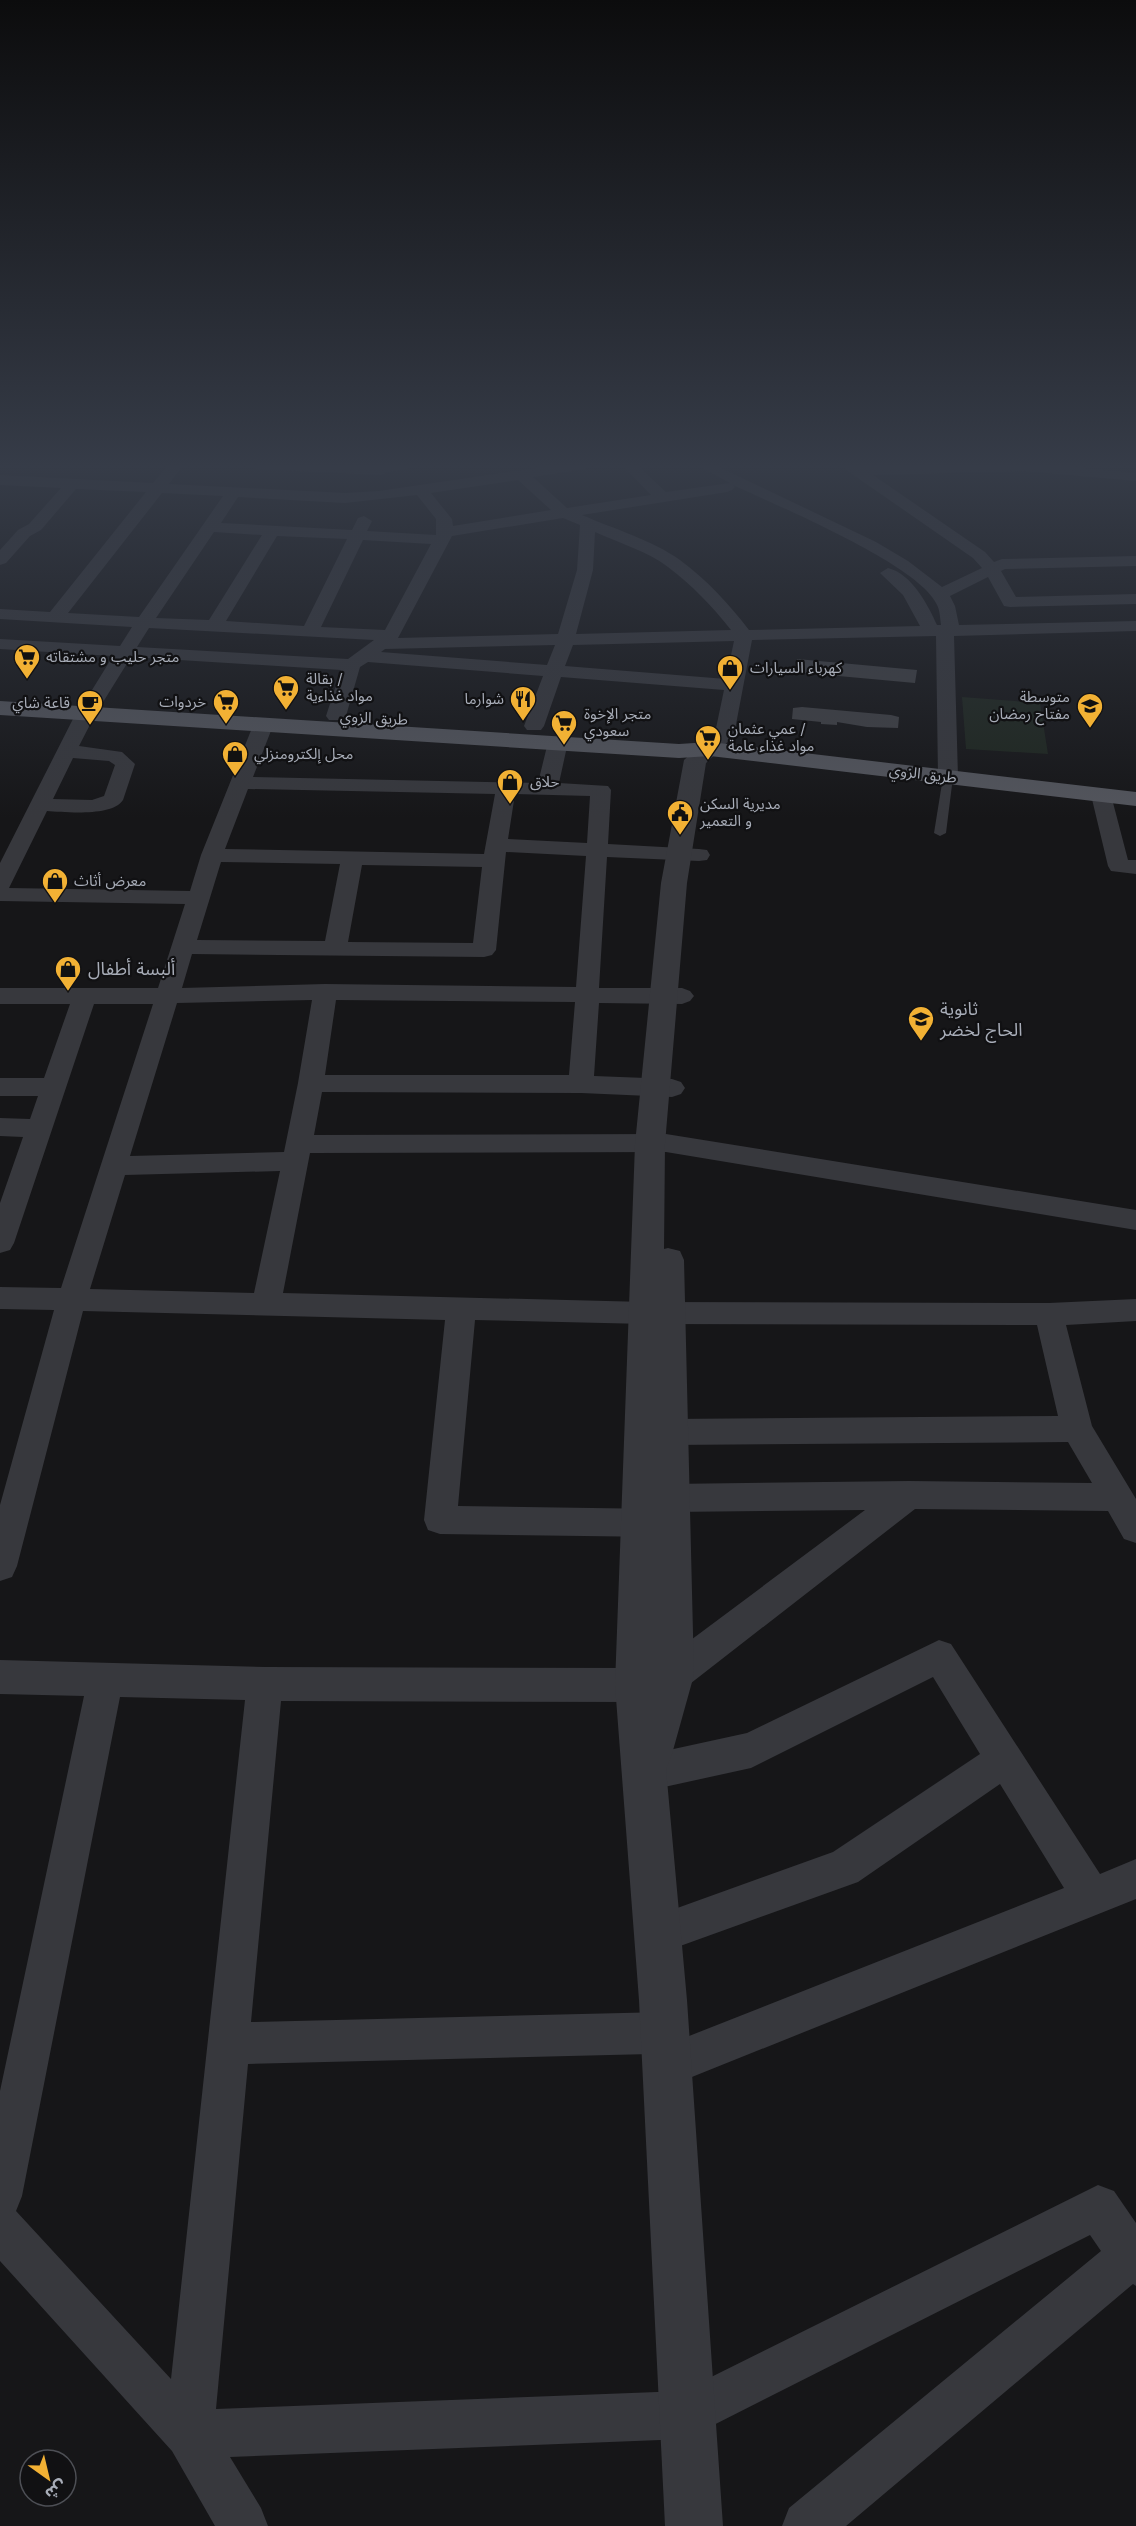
<svg xmlns="http://www.w3.org/2000/svg" width="1136" height="2526" font-family="Inter,'Noto Sans Arabic',sans-serif">
<style>
.green{fill:#1e261f}
.building{fill:#404145}
.lines{fill:none;stroke-linecap:round;stroke-linejoin:round}
.service{fill:#37383d;fill-rule:evenodd}
.minor{fill:#37383d;fill-rule:evenodd}
.tertiary{fill:#37383d;fill-rule:evenodd}
.primary{fill:#53555c;fill-rule:evenodd}
.labels{text-anchor:middle;stroke-width:4.5;stroke-linejoin:round;paint-order:stroke}
.far-poi-label{font-size:15px;fill:#a8adb8;stroke:#111113;text-anchor:start}
.far-street-label{font-size:15px;fill:#a8adb8;stroke:#111113}
.poi-label{font-size:18px;fill:#a8adb8;stroke:#111113;text-anchor:start}
</style>
<rect width="100%" height="100%" fill="#161618"/>
<polygon class="green" points="962,697 1040,703 1048,754 966,749"/>
<g class="building">
<polygon points="797,659 917,670 915,683 795,672"/>
<polygon points="802,707 891,715 899,717 898,728 867,727 837,722 837,725 821,724 821,722 792,719 793,708"/>
</g>
<g class="lines">
<polygon class="service" points="948,774 953,777 946,833 940,836 934,833 943,777"/>
<g class="minor">
<path d="M168 465H183L169 484 345 493 379 491 557 465H592L585 469 533 477 567 508 651 495 622 465H637L666 492 730 483 697 465H715L876 542 908 561 942 587 982 568 973 558 852 474 842 465H1049L1136 473V481L1024 471 873 475 985 552 994 562 1002 559 1136 556V566L1005 569 1001 571 1016 597 1136 594V604L1010 607 1004 606 988 577 950 596 955 606 959 625 1136 621V631L954 636 958 777 955 781H941L938 777 936 636 752 640 734 735 717 753H703L700 749 715 733 724 690 561 677 544 726 541 730H527L524 726 543 676 368 662 360 667 346 716 343 720H329L326 716 341 670 131 657 100 707H86L84 703 113 656 0 649V639L120 646 132 627 0 619V609L50 612 146 492 76 489 41 530 30 536 6 563 0 565V550L18 530 29 524 61 488 0 485V475L153 483ZM518 480 551 510 453 526 452 519 431 493ZM733 485C776 505 917 564 936 603 940 609 940 618 941 625H937C928 605 912 574 888 568L880 573 903 595 920 626 749 630C729 604 707 580 680 560 652 540 614 529 582 515L727 492 732 490 735 487ZM162 493 223 496 139 617 68 613ZM417 495 436 519V535L367 531 372 521 364 516 358 518 352 530 221 523 238 497 345 503ZM563 518 580 525 577 570 558 634 398 638 452 536ZM214 532 262 535 209 620 156 618ZM595 532C619 543 647 551 668 567 692 585 713 607 731 630L576 634 593 570ZM277 536 347 539 304 626 226 621ZM363 540 431 544 385 630 321 627ZM149 628 374 640 348 659 137 647ZM734 641 726 679 565 666 573 645ZM555 645 547 665 381 652 385 649Z"/>
<polygon points="248,465 414,465 412,468 388,472 381,475 255,469"/>
<path d="M86 707 93 709 96 713 79 746 122 752 135 764 123 800C112 817 65 812 47 811L9 888 190 891 201 855 254 723 257 719H271L274 723 253 777 538 783 548 742 551 738H565L568 742 559 783 608 786 611 790 608 844 699 849 707 850 710 855 707 860 699 861 607 857 599 988H682L690 991 694 996 690 1001 682 1004 599 1003 594 1076 672 1079 681 1082 685 1088 681 1094 672 1097 581 1093 322 1092 314 1135 666 1134 1136 1210V1230L666 1152 310 1153 283 1293 646 1302 1049 1303 1136 1299V1321L1066 1325 1092 1426 1136 1499V1543L1124 1539 1108 1511 915 1509 686 1687 673 1692 660 1687 655 1675 660 1663 865 1510 670 1512 658 1508 654 1498 658 1488 670 1484 909 1481 1092 1483 1068 1442 670 1445 659 1441 654 1432 659 1423 670 1419 1058 1416 1037 1325 646 1324 475 1320 458 1506 659 1509 671 1513 675 1523 671 1533 659 1537 440 1534 428 1530 424 1520 445 1320 83 1311 17 1566 12 1577 0 1581V1505L54 1310 0 1309V1287L61 1288 153 1004H94L14 1243 10 1250 0 1253V1203L23 1137 0 1136V1118L30 1119 38 1096H0V1078H44L70 1004H0V988H158L185 904 0 901V863L76 713 79 709ZM73 758 109 761 115 765 104 796 92 800 53 799ZM248 789 495 794 484 854 225 849ZM515 794 590 796 587 843 508 839ZM506 852 586 856 576 987 325 984 182 988 192 954 484 957 492 955 496 950ZM221 862 340 864 325 941 197 940ZM362 865 482 867 473 943 348 942ZM312 1000 298 1083 284 1152 130 1156 177 1003ZM336 1000 575 1002 569 1075H325ZM280 1171 254 1293 90 1289 125 1175Z"/>
<polygon points="1101,789 1108,791 1111,795 1128,860 1136,860 1136,874 1111,871 1108,866 1091,795 1094,791"/>
<path d="M939 1640 951 1644 1100 1874 1136 1859V1899L667 2087 652 2081 646 2066 651 2054 248 2064 216 2409 683 2391 1098 2185 1114 2191 1136 2223V2286L1133 2284 846 2526H782L789 2508 1101 2251 1090 2235 686 2439 230 2457 261 2508 268 2526H215L172 2451 0 2261V2091L84 1696 0 1694V1660L265 1667 636 1668 649 1673 654 1685 649 1697 636 1702 281 1701 251 2022 665 2012 680 2018 686 2033 684 2038 1064 1888 1000 1784 858 1882 658 1954 644 1948 638 1934 644 1920 833 1852 980 1754 933 1677 751 1768 646 1791 633 1786 627 1773 633 1760 646 1755 747 1733ZM120 1697 245 1700 171 2379 16 2211 22 2196Z"/>
</g>
<polygon class="tertiary" points="710,742 718,744 721,749 706,763 687,883 665,1144 664,1249 668,1248 680,1251 684,1260 694,1675 672,1754 666,1769 687,2000 723,2526 665,2526 639,2000 615,1685 635,1144 661,883 684,760 702,744"/>
<polygon class="primary" points="0,701 679,744 710,742 1136,792 1136,806 710,756 679,758 0,715"/>
</g>
<linearGradient id="sky" x2="0" y2="1"><stop stop-color="#0c0c0d"/><stop offset="0.57" stop-color="#363c48"/><stop offset="1" stop-color="#363c48" stop-opacity="0"/></linearGradient>
<rect width="1136" height="818" fill="url(#sky)"/>
<defs>
<g id="supermarket-pin" transform="scale(1.35)"><path d="M0 17L-7.5 6A9.5 9.5 0 1 1 7.5 6Z" fill="#f2b134" stroke="#111113"/><path d="M-6-5.5h2.5l.6 2H6L4.5 2H-2.5L-4.4-4H-6ZM-1.5 3.2a1.3 1.3 0 1 0 .1 0ZM3 3.2a1.3 1.3 0 1 0 .1 0Z" fill="#111"/></g>
<g id="shop-pin" transform="scale(1.35)"><path d="M0 17L-7.5 6A9.5 9.5 0 1 1 7.5 6Z" fill="#f2b134" stroke="#111113"/><path d="M-5-2.5h2.3a2.7 3.5 0 0 1 5.4 0H5L5.5 6h-11ZM-1.5-2.5h3a1.5 2.3 0 0 0-3 0Z" fill="#111"/></g>
<g id="restaurant-pin" transform="scale(1.35)"><path d="M0 17L-7.5 6A9.5 9.5 0 1 1 7.5 6Z" fill="#f2b134" stroke="#111113"/><path d="M-5-6h1v4h1v-4h1v4h1v-4h1v5L-1.5 .5V6h-2V.5L-5-1ZM5-6V6H3V1.5H1.5Q1.5-4 5-6Z" fill="#111"/></g>
<g id="cafe-pin" transform="scale(1.35)"><path d="M0 17L-7.5 6A9.5 9.5 0 1 1 7.5 6Z" fill="#f2b134" stroke="#111113"/><path d="M-5.5-4.5H6V0H3Q3 3.5 0 3.5H-2.5Q-5.5 3.5-5.5 0ZM3-3.2v2h1.7v-2ZM-6 4.5H4V6H-6Z" fill="#111"/></g>
<g id="school-pin" transform="scale(1.35)"><path d="M0 17L-7.5 6A9.5 9.5 0 1 1 7.5 6Z" fill="#f2b134" stroke="#111113"/><path d="M0-5L7-2L0 1L-7-2ZM-4 1L0 2.5L4 1V4Q0 6-4 4Z" fill="#111"/></g>
<g id="civic-pin" transform="scale(1.35)"><path d="M0 17L-7.5 6A9.5 9.5 0 1 1 7.5 6Z" fill="#f2b134" stroke="#111113"/><path d="M-.6-6.5H3V-4.5H.6V-3L4-1V1h2V6H-6V1h2V-1L-.6-3ZM-1.2 2.5V6h2.4V2.5Z" fill="#111"/></g>
</defs>
<g fill-rule="evenodd">
<use href="#supermarket-pin" x="27" y="657"/>
<use href="#shop-pin" x="730" y="668"/>
<use href="#supermarket-pin" x="286" y="688"/>
<use href="#restaurant-pin" x="523" y="699"/>
<use href="#supermarket-pin" x="226" y="702"/>
<use href="#cafe-pin" x="90" y="703"/>
<use href="#school-pin" x="1090" y="706"/>
<use href="#supermarket-pin" x="564" y="723"/>
<use href="#supermarket-pin" x="708" y="738"/>
<use href="#shop-pin" x="235" y="754"/>
<use href="#shop-pin" x="510" y="782"/>
<use href="#civic-pin" x="680" y="813"/>
<use href="#shop-pin" x="55" y="881"/>
<use href="#shop-pin" x="68" y="969"/>
<use href="#school-pin" x="921" y="1019"/>
</g>
<g class="labels">
<g class="far-poi-label">
<text x="46" y="662">متجر حليب و مشتقاته</text>
<text x="750" y="673">كهرباء السيارات</text>
<text x="306" y="684">بقالة /<tspan x="306" dy="17">مواد غذاءية</tspan></text>
<text x="1070" y="702" text-anchor="end">متوسطة<tspan x="1070" dy="17">مفتاح رمضان</tspan></text>
<text x="504" y="704" text-anchor="end">شوارما</text>
<text x="206" y="707" text-anchor="end">خردوات</text>
<text x="70" y="708" text-anchor="end">قاعة شاي</text>
<text x="584" y="719">متجر الإخوة<tspan x="584" dy="17">سعودي</tspan></text>
<text x="728" y="734">عمي عثمان /<tspan x="728" dy="17">مواد غذاء عامة</tspan></text>
<text x="254" y="759">محل إلكترومنزلي</text>
<text x="530" y="787">حلاق</text>
<text x="700" y="809">مديرية السكن<tspan x="700" dy="17">و التعمير</tspan></text>
<text x="74" y="886">معرض أثاث</text>
</g>
<g class="far-street-label">
<text transform="translate(374 718) rotate(3)" y="5">طريق الزوي</text>
<text transform="translate(923 774) rotate(7)" y="5">طريق الزوي</text>
</g>
<g class="poi-label">
<text x="88" y="975">ألبسة أطفال</text>
<text x="940" y="1015">ثانوية<tspan x="940" dy="21">الحاج لخضر</tspan></text>
</g>
</g>
<g transform="translate(48 2478) rotate(146)"><circle r="28" fill="#111113" stroke="#4d4f55" stroke-width="1.5"/>
<path d="M0-4.5L10 22L0 15L-10 22Z" fill="#f2b134"/>
<text y="-9" font-size="16" font-weight="bold" text-anchor="middle" fill="#a8adb8">ش</text>
</g>
</svg>
